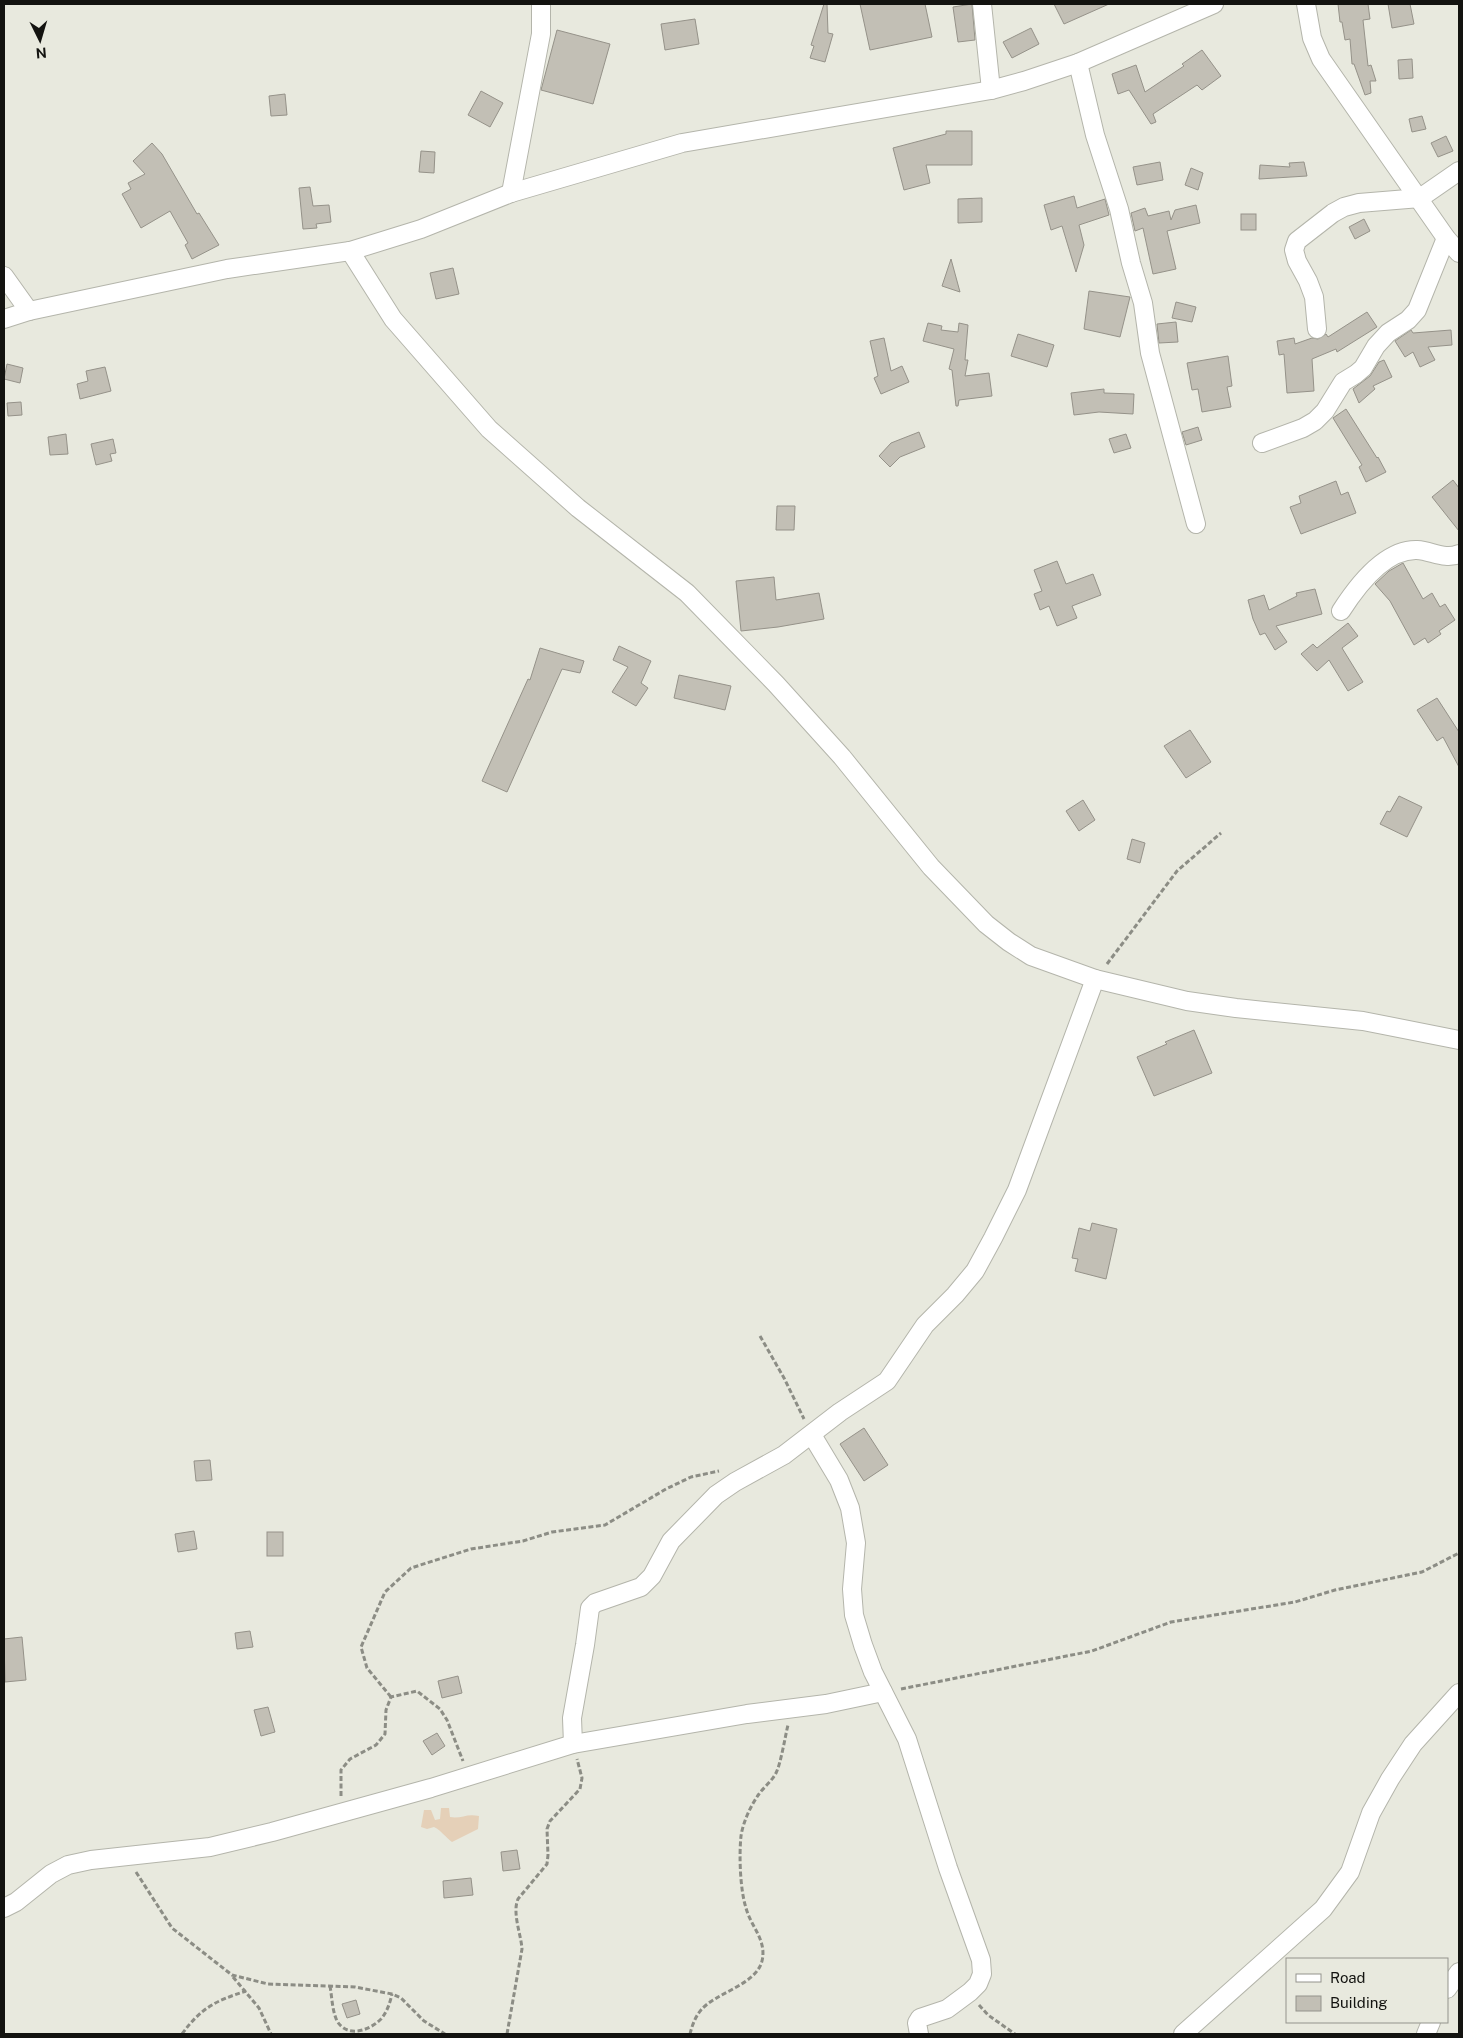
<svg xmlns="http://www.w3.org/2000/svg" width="1463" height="2038" font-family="'Public Sans',sans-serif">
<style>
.green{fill:#e5d0b8}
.building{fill:#c2bfb5;stroke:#959289}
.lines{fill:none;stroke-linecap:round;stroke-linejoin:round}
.minor-casing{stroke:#b4b5ab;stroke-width:20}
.path{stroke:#8c8d85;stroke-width:3;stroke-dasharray:5 2.5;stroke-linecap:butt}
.minor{stroke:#fff;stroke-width:18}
</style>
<rect width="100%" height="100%" fill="#e8e9de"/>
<path class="green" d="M441 1808H449L450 1817C462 1819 466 1813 479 1816L478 1829 452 1842C445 1837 442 1831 434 1827L427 1829 421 1827 424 1810H431L435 1820 440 1819Z"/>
<g class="building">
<polygon points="824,4 827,4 828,33 833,34 825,62 810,58 814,46 811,45"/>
<polygon points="860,4 925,4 932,37 870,50"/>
<polygon points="972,4 975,40 958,42 953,7"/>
<polygon points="1054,4 1109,4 1064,24"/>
<polygon points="1338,4 1368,4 1370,19 1363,20 1368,66 1371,65 1376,81 1370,81 1371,93 1365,95 1354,64 1352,64 1350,39 1345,40 1342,22 1340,22"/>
<polygon points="1388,4 1410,4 1414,24 1392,28"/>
<polygon points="695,19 699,44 665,50 661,24"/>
<polygon points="1031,28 1039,44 1012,58 1003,42"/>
<polygon points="557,30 610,44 593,104 541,90"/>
<polygon points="1202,50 1221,76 1202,90 1197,85 1153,114 1156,122 1151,124 1129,90 1118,94 1112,74 1136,65 1145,92 1184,66 1182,64"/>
<polygon points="1412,59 1413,78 1399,79 1398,60"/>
<polygon points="481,91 503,103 490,127 468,115"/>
<polygon points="285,94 287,115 271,116 269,96"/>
<polygon points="1422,116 1426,129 1412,132 1409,119"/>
<polygon points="946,131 972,131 972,165 926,165 930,183 904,190 893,148 946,134"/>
<polygon points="1446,136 1453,151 1438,157 1431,143"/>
<polygon points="152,143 162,154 197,214 199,213 219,245 192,259 185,245 188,243 170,211 141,228 122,194 131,189 128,183 145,174 133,161"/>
<polygon points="421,151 435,152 434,173 419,172"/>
<polygon points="1160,162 1163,180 1137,185 1133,167"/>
<polygon points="1304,162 1307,176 1259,179 1260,165 1290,167 1289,163"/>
<polygon points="1191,168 1203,173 1198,190 1185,185"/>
<polygon points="310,187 313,206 329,205 331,222 316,224 317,228 303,229 299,188"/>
<polygon points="1074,196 1077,208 1105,199 1109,215 1079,225 1084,245 1076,272 1062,226 1051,230 1044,205"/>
<polygon points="982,198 982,222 958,223 958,199"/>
<polygon points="1196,205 1200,223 1167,231 1176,269 1153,274 1143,228 1135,231 1131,213 1145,208 1148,216 1169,211 1171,220 1175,210"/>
<rect x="1241" y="214" width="15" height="16"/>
<polygon points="1364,219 1370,231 1355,239 1349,227"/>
<polygon points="951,259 960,292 942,286"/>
<polygon points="453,268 459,294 436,299 430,273"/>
<polygon points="1089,291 1130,297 1120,337 1084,329"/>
<polygon points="1176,302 1196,307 1192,322 1172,318"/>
<polygon points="1367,312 1377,327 1337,352 1336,349 1312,359 1314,391 1287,393 1284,354 1279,355 1277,341 1294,338 1295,344 1312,338 1318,339 1326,334 1328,337"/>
<polygon points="1176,322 1178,342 1159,343 1157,324"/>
<polygon points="928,323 942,326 941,330 958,332 959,323 968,325 965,360 968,360 965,376 989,373 992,396 959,400 958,406 956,406 952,370 949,369 954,349 923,341"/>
<polygon points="1411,330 1413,333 1451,330 1452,345 1428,347 1435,360 1420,367 1413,352 1405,357 1395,341"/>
<polygon points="1018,334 1054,345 1047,367 1011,356"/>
<polygon points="884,338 891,371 902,366 909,382 881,394 874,378 878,376 870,341"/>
<polygon points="1228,356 1232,386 1227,387 1231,407 1202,412 1198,389 1192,390 1187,363"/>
<polygon points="1384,360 1392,377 1373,386 1375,389 1359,403 1353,389 1370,376 1379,362"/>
<polygon points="7,364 23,368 20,383 4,379"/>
<polygon points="105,367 111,391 80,399 77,384 88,381 86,371"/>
<polygon points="1104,389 1104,393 1134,394 1133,414 1099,412 1074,415 1071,393"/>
<polygon points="21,402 22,415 8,416 7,403"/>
<polygon points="1346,409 1377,458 1378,457 1386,472 1366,482 1359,467 1362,465 1333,418"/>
<polygon points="1198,427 1202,440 1186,445 1182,432"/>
<polygon points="919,432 925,447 900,457 890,467 879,456 891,443"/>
<polygon points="66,434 68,454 50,455 48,437"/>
<polygon points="1126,434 1131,448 1114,453 1109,439"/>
<polygon points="113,439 116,453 110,454 112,461 96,465 91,444"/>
<polygon points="1453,480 1459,488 1459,531 1432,497"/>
<polygon points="1336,481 1341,495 1348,492 1356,513 1301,534 1290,507 1301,503 1299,496"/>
<polygon points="777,506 795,506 794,530 776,530"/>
<polygon points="1057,561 1066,584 1093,574 1101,595 1072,606 1077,618 1057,626 1049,606 1040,610 1034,594 1042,591 1034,570"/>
<polygon points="1403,563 1423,599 1432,593 1440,607 1445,604 1455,620 1439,631 1441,634 1428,643 1425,638 1414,645 1390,601 1375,584 1389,571"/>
<polygon points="774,577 776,600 819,593 824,619 778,627 741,631 736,581"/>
<polygon points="1315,589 1322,614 1276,626 1287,642 1275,650 1265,633 1260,635 1253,619 1248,600 1264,595 1269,610 1297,596 1296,593"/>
<polygon points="1348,623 1358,636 1342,648 1363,682 1348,691 1329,660 1317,671 1301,654 1313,644 1317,648"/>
<polygon points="619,646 651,661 641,683 648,688 636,706 612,692 628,667 613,660"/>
<polygon points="540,648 584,661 580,673 562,669 507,792 482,781 528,679 530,680"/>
<polygon points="679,675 731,686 725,710 674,698"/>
<polygon points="1437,698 1459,732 1459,767 1443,737 1437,741 1417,710"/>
<polygon points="1190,730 1211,762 1186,778 1164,746"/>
<polygon points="1399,796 1422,807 1407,837 1380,824 1387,811 1390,812"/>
<polygon points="1083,800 1095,820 1079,831 1066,811"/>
<polygon points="1132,839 1145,843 1140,863 1127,859"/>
<polygon points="1194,1030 1212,1073 1154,1096 1137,1057 1167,1044 1165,1042"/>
<polygon points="1092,1223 1117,1229 1106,1279 1075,1271 1078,1259 1072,1258 1079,1228 1090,1231"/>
<polygon points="864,1428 888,1465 864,1481 840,1444"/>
<polygon points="210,1460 212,1480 196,1481 194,1461"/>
<polygon points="194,1531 197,1549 178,1552 175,1534"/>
<rect x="267" y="1532" width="16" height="24"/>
<polygon points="250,1631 253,1647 237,1649 235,1633"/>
<polygon points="22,1637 26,1680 5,1682 4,1639"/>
<polygon points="458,1676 462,1693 442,1698 438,1681"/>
<polygon points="268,1707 275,1732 261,1736 254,1710"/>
<polygon points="437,1733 445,1746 432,1755 423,1741"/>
<polygon points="517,1850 520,1869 503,1871 501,1852"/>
<polygon points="471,1878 473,1895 444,1898 443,1881"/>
<polygon points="356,2000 360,2014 347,2018 342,2004"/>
</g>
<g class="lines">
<g class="minor-casing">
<g id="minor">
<polyline points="982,4 991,90"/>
<polyline points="1306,4 1312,38 1321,59 1446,238 1459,253"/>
<polyline points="1078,63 1095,135 1119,209 1131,263 1143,303 1150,353 1196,524"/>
<polyline points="511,193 541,34 541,4"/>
<polyline points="350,251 393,319 489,429 578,508 687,593 776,684 842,757 931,867 986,924 1009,942 1031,956 1095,979 1187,1001 1236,1008 1363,1021 1459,1040"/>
<polyline points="4,276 29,311"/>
<polyline points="4,319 29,311 227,269 350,251 421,229 511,193 682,143 939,99 991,90 1024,81 1078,63 1214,4"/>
<polyline points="1317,329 1314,297 1308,281 1297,261 1294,250 1297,241 1333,213 1344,207 1359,203 1420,198 1459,171"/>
<polyline points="1262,443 1303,428 1315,421 1325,411 1343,382 1356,374 1363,368 1376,346 1388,333 1408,320 1417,310 1446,238"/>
<path d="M1341 611C1357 586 1385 549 1417 550 1432 551 1445 560 1459 554"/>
<polyline points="812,1435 839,1480 850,1508 856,1543 852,1589 854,1615 863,1645 873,1672 907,1739 948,1868 981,1960 982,1974 978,1984 970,1992 947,2009 920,2018 917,2023 919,2034"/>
<polyline points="573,1744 572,1718 585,1645 590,1608 595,1603 641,1587 652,1576 671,1541 716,1495 735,1482 784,1455 840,1412 887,1381 925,1325 955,1295 975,1271 993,1238 1017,1190 1095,979"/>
<polyline points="4,1908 16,1902 51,1874 68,1865 91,1860 210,1847 272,1832 431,1788 573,1744 747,1714 826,1704 883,1692"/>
<polyline points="1447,1989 1459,1972"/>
<polyline points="1183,2034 1323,1909 1350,1872 1371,1813 1390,1779 1413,1744 1459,1693"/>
<polyline points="1426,2034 1431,2022"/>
</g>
</g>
<g class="path">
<polyline points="1107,964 1177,871 1221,833"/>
<polyline points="760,1336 784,1378 804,1419"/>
<polyline points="901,1689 1092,1651 1171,1622 1295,1602 1335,1590 1422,1572 1459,1553"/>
<polyline points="391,1697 367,1668 361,1647 385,1592 411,1568 471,1549 523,1541 552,1532 605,1525 666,1489 691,1477 719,1471"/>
<polyline points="341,1796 341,1770 350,1759 376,1745 385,1734 386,1710 391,1697 417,1691 440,1709 447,1720 463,1761"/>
<polyline points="136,1872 172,1928 232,1975 268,1984 355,1987 392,1994 401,1998 424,2021 445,2034"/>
<polyline points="233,1977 259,2008 271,2034"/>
<path d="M330 1986C332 1997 332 2010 337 2021 347 2038 369 2031 381 2019 387 2012 390 2003 392 1994"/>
<polyline points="979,2005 988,2015 1015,2034"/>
<path d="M182 2034C201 2008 215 2001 246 1991"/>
<path d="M507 2034 522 1949C521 1934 512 1913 518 1899L547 1864 548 1855 547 1829 550 1821 580 1789 582 1778 577 1759"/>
<path d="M690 2034C692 2026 695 2017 701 2010 715 1993 756 1985 762 1961 767 1940 751 1927 746 1908 740 1889 739 1855 741 1836 743 1822 751 1805 759 1794 764 1787 772 1781 776 1773 781 1763 785 1737 788 1725"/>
</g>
<use href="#minor" class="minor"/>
</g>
<rect width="1463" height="2038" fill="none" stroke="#131310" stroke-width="10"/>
<rect x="1286" y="1958" width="162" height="65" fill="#e8e9de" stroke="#93938c"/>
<rect x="1296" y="1974" width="25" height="8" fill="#ffffff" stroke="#93938c"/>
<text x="1330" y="1983" font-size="15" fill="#131310">Road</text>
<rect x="1296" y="1996" width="25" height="15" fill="#c2bfb5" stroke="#93938c"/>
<text x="1330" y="2008" font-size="15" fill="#131310">Building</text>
<g transform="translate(40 40) rotate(175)" stroke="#e8e9de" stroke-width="4" paint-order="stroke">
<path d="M0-4L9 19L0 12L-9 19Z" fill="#131310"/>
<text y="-8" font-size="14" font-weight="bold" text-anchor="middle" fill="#131310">N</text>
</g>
</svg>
